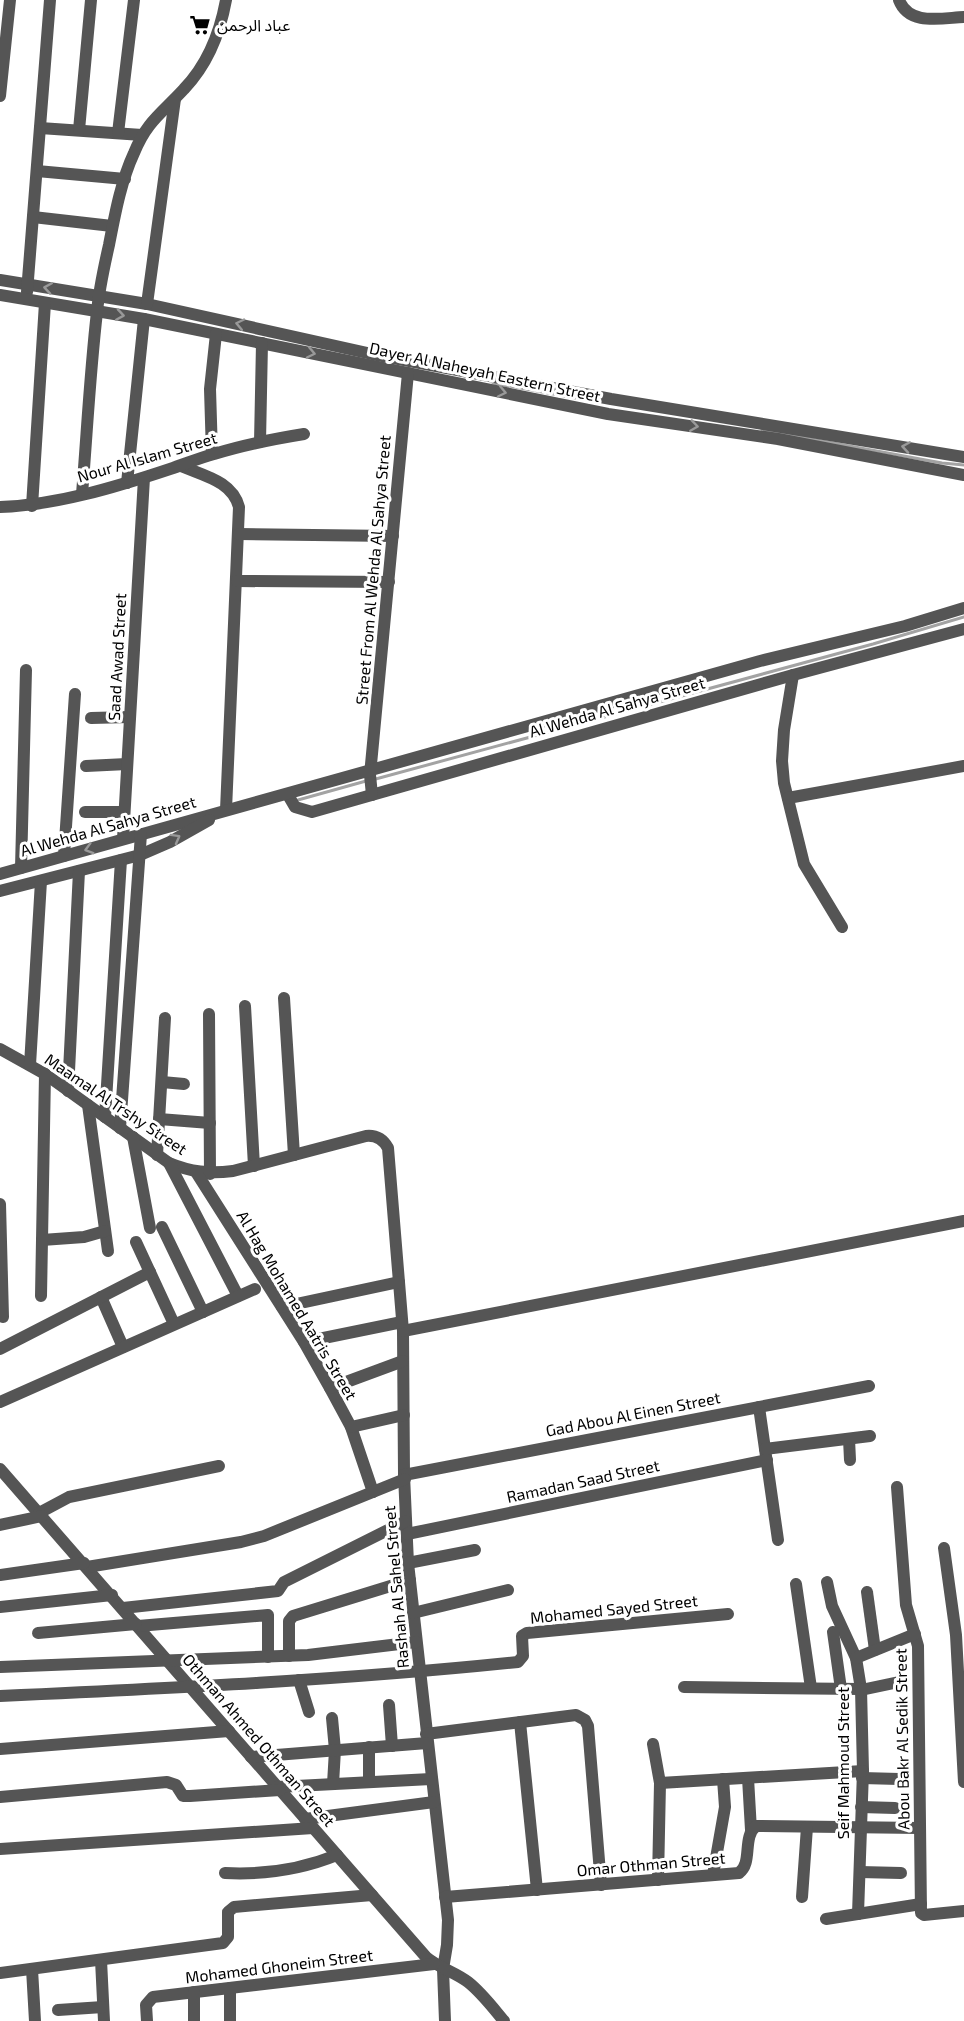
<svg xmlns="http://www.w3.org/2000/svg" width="964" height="2021" font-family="'Exo 2','Noto Sans Arabic',sans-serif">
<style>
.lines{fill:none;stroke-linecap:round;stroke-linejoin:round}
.stream{stroke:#a3a3a3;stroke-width:3}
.minor{stroke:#555;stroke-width:12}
.oneway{stroke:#999}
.labels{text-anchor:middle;stroke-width:6;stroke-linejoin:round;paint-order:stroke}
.poi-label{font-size:16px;fill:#000;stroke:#fff;text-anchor:start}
.street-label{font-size:16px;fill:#000;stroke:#fff}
</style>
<rect width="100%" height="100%" fill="#fff"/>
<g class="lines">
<g class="stream">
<polyline points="493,383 575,398"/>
<polyline points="762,430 942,463 964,465"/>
<polyline points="372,780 873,644 964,617"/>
<polyline points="298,800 366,781"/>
</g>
<g class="minor">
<path d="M899 0C909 26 941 18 964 17"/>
<polyline points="0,96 10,0"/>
<polyline points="40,128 142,135"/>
<polyline points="79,130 91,0"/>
<polyline points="118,133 134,0"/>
<polyline points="37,171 125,179"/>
<polyline points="33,217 112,226"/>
<polyline points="0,280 147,304 372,354 611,399 964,457"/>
<polyline points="27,292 50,0"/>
<polyline points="0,295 144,319 608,414 778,439 964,475"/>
<polyline points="147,304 175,99"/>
<polyline points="260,442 262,343"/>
<polyline points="212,454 210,389 216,334"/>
<path d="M181 466C204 476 232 481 239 507L226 810"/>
<polyline points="127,483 144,319"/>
<path d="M82 494C87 433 90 372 97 312 99 289 104 267 109 245 115 214 121 181 134 153 147 121 162 113 184 89 208 64 220 33 226 0"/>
<polyline points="32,506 45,303"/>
<path d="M0 507C57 505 116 487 170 469 185 464 199 458 214 454 243 445 273 439 304 434"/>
<polyline points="239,534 393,536"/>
<polyline points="237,581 389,582"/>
<polyline points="793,675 784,730 782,761 784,783 804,864 842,927"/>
<polyline points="91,718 130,717"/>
<polyline points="86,766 127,764"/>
<polyline points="288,795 295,807 312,812 793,675 964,629"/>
<polyline points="372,795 370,775 408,373"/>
<polyline points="788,798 964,766"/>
<polyline points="85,812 124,812"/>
<polyline points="123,839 144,478"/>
<polyline points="64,856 75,694"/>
<polyline points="21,868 26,670"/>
<polyline points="0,874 760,661 905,626 964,608"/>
<polyline points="0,891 140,855 170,842 209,820"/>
<polyline points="284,998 294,1155"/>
<polyline points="245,1006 254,1166"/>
<polyline points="209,1014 210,1174"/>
<path d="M0 1049 45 1074 169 1163C191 1172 209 1174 233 1171L366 1136C376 1135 383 1139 388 1148L403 1331 404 1475 408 1563 448 1920 447 1945 443 1969 445 2021"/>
<polyline points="30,1065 41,881"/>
<polyline points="162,1082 184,1084"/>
<polyline points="68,1091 79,871"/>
<polyline points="88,1105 108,1251"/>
<polyline points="105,1117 121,860"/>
<polyline points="159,1119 210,1123"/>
<polyline points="120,1128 141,834"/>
<polyline points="133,1137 150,1228"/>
<polyline points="157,1155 165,1018"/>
<polyline points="169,1163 238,1296"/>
<polyline points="196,1172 304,1342 330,1388 351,1427 373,1492"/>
<polyline points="0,1204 3,1317"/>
<polyline points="162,1227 203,1312"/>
<polyline points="42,1240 84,1237 105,1231"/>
<polyline points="136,1242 174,1324"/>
<polyline points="41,1296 45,1074"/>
<polyline points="101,1297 123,1347"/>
<polyline points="282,1307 399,1282"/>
<polyline points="403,1331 964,1221"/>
<polyline points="304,1342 402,1322"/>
<polyline points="0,1349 150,1272"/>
<polyline points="330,1388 403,1361"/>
<polyline points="0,1402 255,1289"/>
<polyline points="759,1407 778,1540"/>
<polyline points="351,1427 404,1415"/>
<polyline points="849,1439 850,1460"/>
<polyline points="765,1449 870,1436"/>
<path d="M0 1469 426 1957C439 1968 455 1972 468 1982 482 1993 493 2008 504 2021"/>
<polyline points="404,1475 869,1386"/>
<polyline points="897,1487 906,1605 918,1646 921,1913 924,1915 964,1911"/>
<polyline points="39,1513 69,1497 219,1466"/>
<polyline points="0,1525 42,1516"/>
<polyline points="407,1534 767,1460"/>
<polyline points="944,1548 956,1635 964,1782"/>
<polyline points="408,1563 475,1550"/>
<polyline points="87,1567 241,1542 264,1536 405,1479"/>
<polyline points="0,1575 84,1563"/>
<polyline points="827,1582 832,1606 856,1658 861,1689 863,1771 858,1914"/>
<polyline points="796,1584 811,1688"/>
<polyline points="867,1592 875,1650"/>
<polyline points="0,1607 112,1595"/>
<polyline points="123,1608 278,1591 284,1582 406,1521"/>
<polyline points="413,1613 508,1590"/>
<polyline points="138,1626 268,1615 268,1657"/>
<polyline points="833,1632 841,1689"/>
<polyline points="38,1633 136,1624"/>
<polyline points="289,1656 289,1621 293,1616 410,1580"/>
<polyline points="856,1658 915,1634"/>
<polyline points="0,1667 308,1655 416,1642"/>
<polyline points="299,1680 309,1712"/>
<polyline points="684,1687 861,1689"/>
<polyline points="861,1690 899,1682"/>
<path d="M0 1696C173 1688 346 1680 518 1662L523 1656 522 1636 527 1633 728 1614"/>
<polyline points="389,1705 392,1746"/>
<polyline points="332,1718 335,1750 333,1784"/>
<polyline points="520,1722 537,1890"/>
<polyline points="426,1734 576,1715 585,1720 588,1726 601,1885"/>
<polyline points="653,1744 660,1783 658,1880"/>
<polyline points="369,1747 369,1782"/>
<polyline points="0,1749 229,1731"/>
<polyline points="251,1757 427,1743"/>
<polyline points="748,1778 751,1830"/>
<polyline points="862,1778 899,1779"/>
<polyline points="660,1783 863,1771"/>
<polyline points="277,1787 431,1779"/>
<polyline points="0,1797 167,1782 176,1785 183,1796 190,1796 280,1790"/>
<polyline points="861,1807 895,1808"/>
<polyline points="305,1819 434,1802"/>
<polyline points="0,1849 313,1828"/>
<polyline points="860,1872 901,1873"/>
<path d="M225 1873C265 1875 300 1870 337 1855"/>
<polyline points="713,1875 725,1807 723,1779"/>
<path d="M445 1897 739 1873C753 1863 742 1837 756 1826L920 1828"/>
<polyline points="802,1897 807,1827"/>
<polyline points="826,1919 921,1904"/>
<polyline points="101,1960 104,2021"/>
<polyline points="32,1969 35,2021"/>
<polyline points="0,1973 223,1943 228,1937 228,1912 234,1907 372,1895"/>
<polyline points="230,1988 230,2021"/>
<polyline points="58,2010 103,2007"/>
<polyline points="147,2021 146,2005 153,1997 434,1964"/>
<polyline points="194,2021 194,1992"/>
</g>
</g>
<defs><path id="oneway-chevron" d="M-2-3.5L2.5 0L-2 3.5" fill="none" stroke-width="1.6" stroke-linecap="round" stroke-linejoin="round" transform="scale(1.5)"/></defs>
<g class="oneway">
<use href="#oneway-chevron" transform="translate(48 288) rotate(-171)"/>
<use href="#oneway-chevron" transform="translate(120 315) rotate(9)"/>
<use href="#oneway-chevron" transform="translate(240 324) rotate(-168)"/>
<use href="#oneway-chevron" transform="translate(311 353) rotate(12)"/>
<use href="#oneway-chevron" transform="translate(502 392) rotate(12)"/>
<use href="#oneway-chevron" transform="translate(694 426) rotate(8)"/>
<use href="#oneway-chevron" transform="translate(906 447) rotate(-171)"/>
<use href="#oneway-chevron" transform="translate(176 838) rotate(-29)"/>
<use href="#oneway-chevron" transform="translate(89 849) rotate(164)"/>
</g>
<defs>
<g id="supermarket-bare" transform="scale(1.62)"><path d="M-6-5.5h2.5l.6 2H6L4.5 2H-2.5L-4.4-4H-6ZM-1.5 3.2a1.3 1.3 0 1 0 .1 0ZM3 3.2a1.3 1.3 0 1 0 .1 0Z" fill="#000" stroke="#fff" stroke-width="2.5" paint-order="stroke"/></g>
</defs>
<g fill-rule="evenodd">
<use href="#supermarket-bare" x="200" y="25"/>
</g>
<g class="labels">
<g class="poi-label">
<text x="217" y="31">عباد الرحمن</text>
</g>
<g class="street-label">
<text transform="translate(485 372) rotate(12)" y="6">Dayer Al Naheyah Eastern Street</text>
<text transform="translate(147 457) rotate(-16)" y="6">Nour Al Islam Street</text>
<text transform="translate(373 570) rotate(-85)" y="6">Street From Al Wehda Al Sahya Street</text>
<text transform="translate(117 657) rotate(-87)" y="6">Saad Awad Street</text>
<text transform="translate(617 707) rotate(-16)" y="6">Al Wehda Al Sahya Street</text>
<text transform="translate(108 826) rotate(-16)" y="6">Al Wehda Al Sahya Street</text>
<text transform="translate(116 1104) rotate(34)" y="6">Maamal Al Trshy Street</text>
<text transform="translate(297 1305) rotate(59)" y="6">Al Hag Mohamed Aatris Street</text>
<text transform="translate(633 1414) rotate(-11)" y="6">Gad Abou Al Einen Street</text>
<text transform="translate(583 1481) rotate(-12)" y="6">Ramadan Saad Street</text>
<text transform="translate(396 1587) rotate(-95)" y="6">Rashah Al Sahel Street</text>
<text transform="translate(614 1609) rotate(-6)" y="6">Mohamed Sayed Street</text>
<text transform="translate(902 1739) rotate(-91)" y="6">Abou Bakr Al Sedik Street</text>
<text transform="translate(259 1740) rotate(49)" y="6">Othman Ahmed Othman Street</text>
<text transform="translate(843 1763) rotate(-90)" y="6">Seif Mahmoud Street</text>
<text transform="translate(651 1864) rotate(-5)" y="6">Omar Othman Street</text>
<text transform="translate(279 1966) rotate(-7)" y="6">Mohamed Ghoneim Street</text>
</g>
</g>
</svg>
